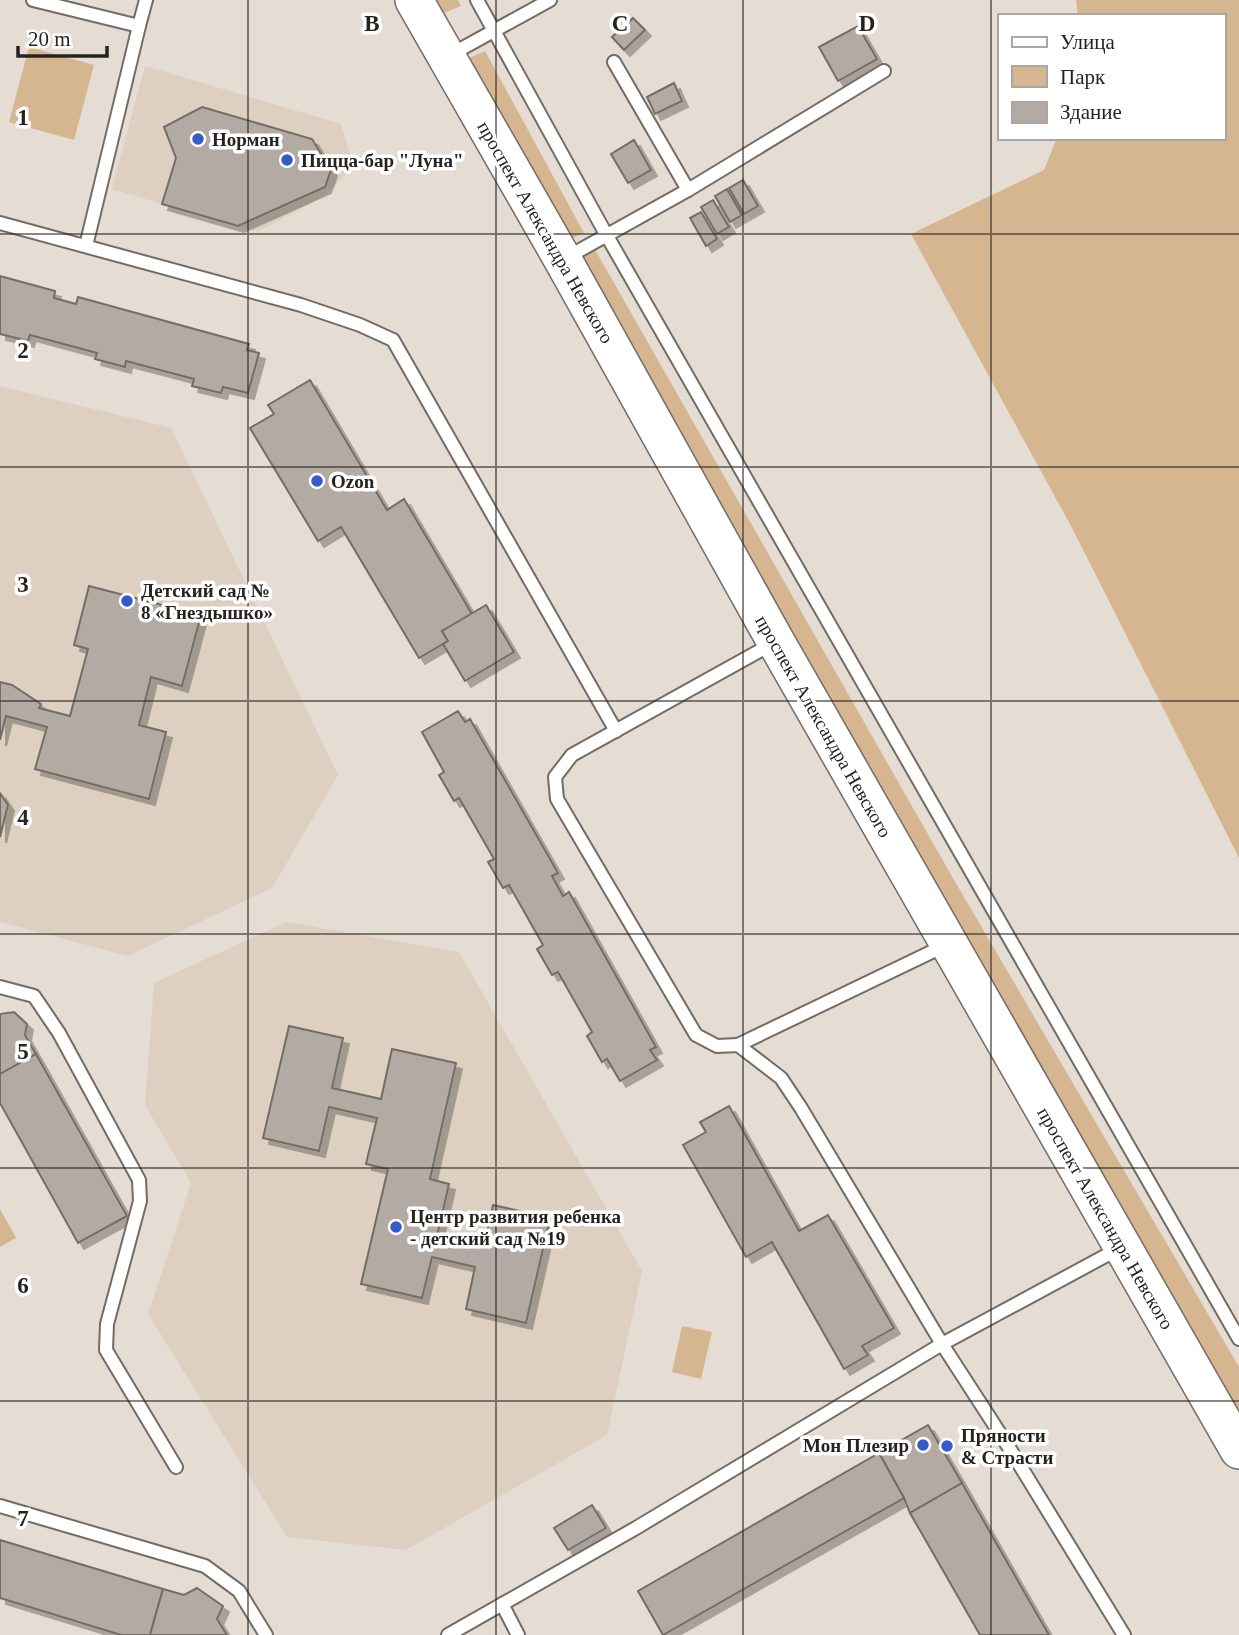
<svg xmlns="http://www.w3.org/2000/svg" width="1239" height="1635" font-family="'Times New Roman',serif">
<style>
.built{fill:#ddd0c1}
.green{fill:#d6b591}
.building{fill:#b3aba3;stroke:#746d65;stroke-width:2;filter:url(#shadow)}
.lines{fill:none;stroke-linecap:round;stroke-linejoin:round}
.service-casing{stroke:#736c64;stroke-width:16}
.secondary-casing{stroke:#736c64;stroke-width:40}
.service{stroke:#fff;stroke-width:12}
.secondary{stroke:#fff;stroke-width:37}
.grid{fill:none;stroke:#26231f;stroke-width:2;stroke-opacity:0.55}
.poi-dot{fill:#355bcb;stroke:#fff;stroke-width:2.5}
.labels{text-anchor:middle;stroke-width:7;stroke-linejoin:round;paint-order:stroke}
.poi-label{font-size:19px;font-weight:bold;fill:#26231f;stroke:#fff;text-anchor:start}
.street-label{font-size:19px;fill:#26231f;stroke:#fff}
.grid-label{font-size:23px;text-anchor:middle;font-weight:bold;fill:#26231f;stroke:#fff;stroke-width:7;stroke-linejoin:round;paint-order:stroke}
</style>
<defs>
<filter id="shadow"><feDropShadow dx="6" dy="6" stdDeviation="0" flood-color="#0004"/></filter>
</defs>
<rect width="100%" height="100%" fill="#e5dcd3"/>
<g class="built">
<polygon points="145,66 341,124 354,167 324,196 258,232 112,189"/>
<polygon points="0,386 171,428 338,775 272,888 128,956 0,922"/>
<polygon points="286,922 459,952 642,1271 607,1435 406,1550 287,1537 148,1314 191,1183 145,1105 154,983"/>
</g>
<g class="green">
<polygon points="436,0 458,0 461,6 444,13"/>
<polygon points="1076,0 1239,0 1239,858 1071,526 911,234 1044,170 1057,138 1223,138 1223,16 1078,16"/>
<polygon points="29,47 94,65 74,140 9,122"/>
<polygon points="485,51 584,233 569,240 467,59"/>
<polygon points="593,246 954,880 1239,1367 1239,1414 575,259"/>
<polygon points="0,1209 16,1238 0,1247"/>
<polygon points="682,1326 712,1332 701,1379 672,1372"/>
</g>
<g class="building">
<polygon points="633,18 645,30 624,50 612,37"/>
<polygon points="858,26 877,59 838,81 819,47"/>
<polygon points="674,83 682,101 655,114 647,97"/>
<polygon points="202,107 312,139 331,170 325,187 238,226 162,204 176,158 164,127"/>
<polygon points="634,140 651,170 628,183 611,154"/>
<polygon points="743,180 758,206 744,214 729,188"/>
<polygon points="727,189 742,215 730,222 715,196"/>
<polygon points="713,200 729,227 717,234 701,207"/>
<polygon points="701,212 717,239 706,246 690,218"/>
<polygon points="0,276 55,291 54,298 76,304 78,297 249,344 247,350 259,353 248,393 223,387 221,393 192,386 194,379 126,361 125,367 95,359 97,353 30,335 28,341 0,334"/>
<polygon points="310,380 387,510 404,499 472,614 442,631 448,641 419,658 341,527 318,541 250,428 274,414 268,405"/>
<polygon points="89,586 201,615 182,686 151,677 139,725 166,732 149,799 35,769 47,727 6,716 0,740 0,682 12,685 41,704 39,708 70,716 88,649 74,645"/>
<polygon points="486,605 514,652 465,681 443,644 448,641 442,631"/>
<polygon points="458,711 465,722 470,719 558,873 552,876 563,896 569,892 656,1047 650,1050 657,1060 620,1081 607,1059 602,1062 587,1036 592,1032 558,972 552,975 537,949 543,945 509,885 503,888 488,862 494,859 459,798 454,801 439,775 444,772 422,732"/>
<polygon points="0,793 8,805 0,837"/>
<polygon points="14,1012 27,1024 25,1035 36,1054 0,1074 0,1014"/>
<polygon points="289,1026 343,1038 332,1088 381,1099 392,1049 456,1063 430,1179 449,1184 437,1236 484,1246 493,1205 550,1218 526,1323 466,1309 475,1267 432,1257 422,1298 361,1284 388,1169 366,1164 377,1118 329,1107 319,1151 263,1138"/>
<polygon points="36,1054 127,1216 78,1243 0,1103 0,1074"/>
<polygon points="729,1106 798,1229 799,1231 828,1215 894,1328 862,1346 868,1355 844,1369 773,1244 772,1242 746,1257 683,1145 706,1132 700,1122"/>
<polygon points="928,1425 962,1483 910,1513 904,1498 879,1453"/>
<polygon points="879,1453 904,1498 663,1635 638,1591"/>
<polygon points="962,1483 999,1548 1049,1635 980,1635 910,1513"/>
<polygon points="592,1505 606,1528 568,1550 554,1528"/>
<polygon points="0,1540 163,1589 150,1635 121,1635 0,1598"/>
<polygon points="197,1588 223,1606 217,1619 227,1635 150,1635 163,1589 184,1595"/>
</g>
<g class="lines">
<g class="service-casing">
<g id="service">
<polyline points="33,0 139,26 146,0"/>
<polyline points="477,0 607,236 1239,1339"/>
<polyline points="450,55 550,0"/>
<polyline points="614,62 688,190"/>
<polyline points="0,223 301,305 360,325 393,340 616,731"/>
<polyline points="86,246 139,26"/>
<polyline points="564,259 688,190 884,71"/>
<polyline points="772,644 572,755 555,777 557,799 696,1035 717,1046 738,1045 781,1078 801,1108 942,1344 1008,1446 1124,1635"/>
<polyline points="0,987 34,996 59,1033 139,1180 140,1201 107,1324 106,1350 176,1467"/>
<polyline points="738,1045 946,945"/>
<polyline points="0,1506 205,1566 239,1591 266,1635"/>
<polyline points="502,1604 518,1635"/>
<polyline points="448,1635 636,1528 942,1344 1120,1248"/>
</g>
</g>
<g class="secondary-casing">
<polyline id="secondary" points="414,0 563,260 776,642 1239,1450"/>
</g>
<use href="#service" class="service"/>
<use href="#secondary" class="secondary"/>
</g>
<path class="grid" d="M248 0V1635M496 0V1635M743 0V1635M991 0V1635M0 234H1239M0 467H1239M0 701H1239M0 934H1239M0 1168H1239M0 1401H1239"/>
<g class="poi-dot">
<circle cx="198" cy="139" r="7"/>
<circle cx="287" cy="160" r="7"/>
<circle cx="317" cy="481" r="7"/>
<circle cx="127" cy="601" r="7"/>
<circle cx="396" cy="1227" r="7"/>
<circle cx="923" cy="1445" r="7"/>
<circle cx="947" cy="1446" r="7"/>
</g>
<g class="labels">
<g class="poi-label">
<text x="212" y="146">Норман</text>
<text x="301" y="167">Пицца-бар "Луна"</text>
<text x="331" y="488">Ozon</text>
<text x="141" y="597">Детский сад №<tspan x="141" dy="22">8 «Гнездышко»</tspan></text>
<text x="410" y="1223">Центр развития ребенка<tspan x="410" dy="22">- детский сад №19</tspan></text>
<text x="961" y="1442">Пряности<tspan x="961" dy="22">&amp; Страсти</tspan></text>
<text x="909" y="1452" text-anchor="end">Мон Плезир</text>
</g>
<g class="street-label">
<text transform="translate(546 232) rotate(60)" y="7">проспект Александра Невского</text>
<text transform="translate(824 726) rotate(60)" y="7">проспект Александра Невского</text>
<text transform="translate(1106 1218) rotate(60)" y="7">проспект Александра Невского</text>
</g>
</g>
<g class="grid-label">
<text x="372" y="31">B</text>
<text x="620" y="31">C</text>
<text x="867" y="31">D</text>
<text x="23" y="125">1</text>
<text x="23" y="358">2</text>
<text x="23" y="592">3</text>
<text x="23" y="825">4</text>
<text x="23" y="1059">5</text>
<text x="23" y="1293">6</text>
<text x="23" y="1526">7</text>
</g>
<rect x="998" y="14" width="228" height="126" fill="#ffffff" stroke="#a8a7a5" stroke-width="2"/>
<rect x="1012" y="37" width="35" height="10" fill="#ffffff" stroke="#a8a7a5" stroke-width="2"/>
<text x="1060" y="49" font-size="21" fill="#26231f">Улица</text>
<rect x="1012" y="66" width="35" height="21" fill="#d6b591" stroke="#a8a7a5" stroke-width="2"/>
<text x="1060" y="84" font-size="21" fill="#26231f">Парк</text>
<rect x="1012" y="102" width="35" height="21" fill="#b3aba3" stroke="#a8a7a5" stroke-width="2"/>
<text x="1060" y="119" font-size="21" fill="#26231f">Здание</text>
<path d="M18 46v10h89v-10" fill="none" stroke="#26231f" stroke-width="3.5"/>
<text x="28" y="46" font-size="21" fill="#26231f" stroke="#ffffff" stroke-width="5" paint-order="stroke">20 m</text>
</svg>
